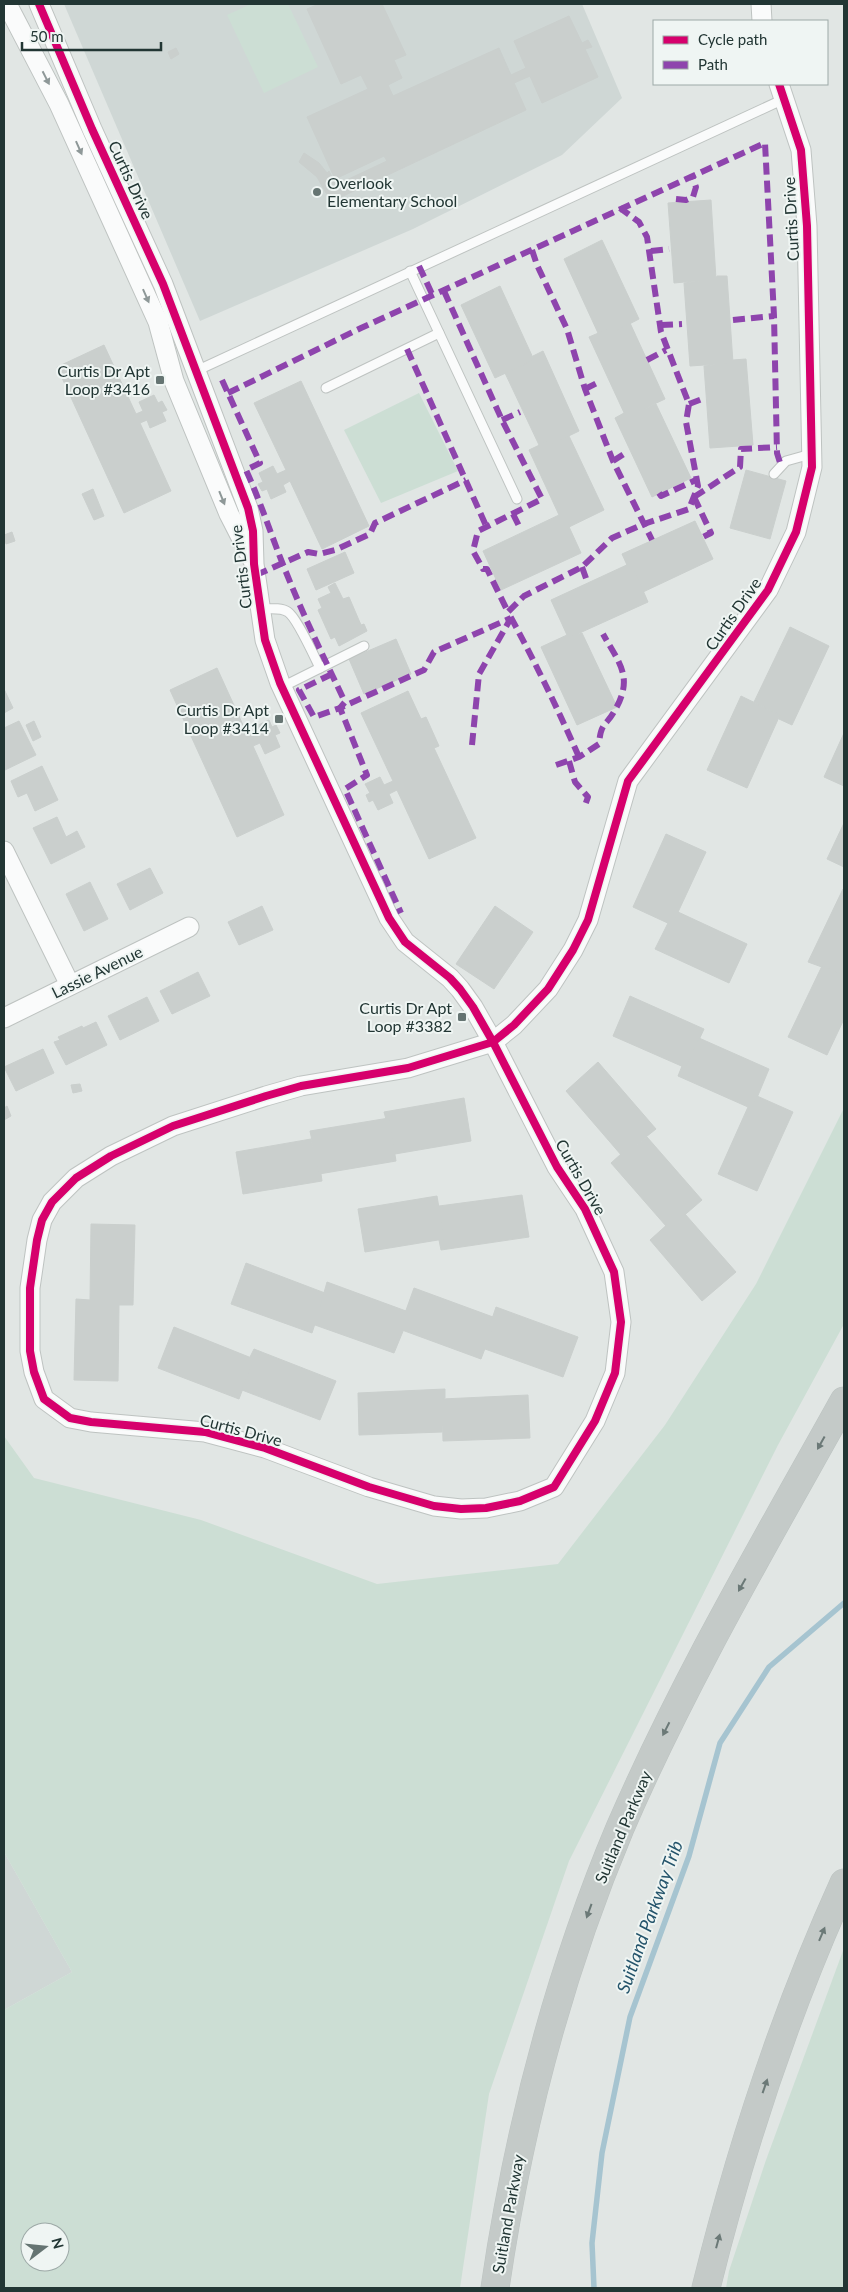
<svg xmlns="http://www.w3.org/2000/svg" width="848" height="2292" font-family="Lato,sans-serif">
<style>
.built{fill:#cfd7d5}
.green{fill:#ccded4;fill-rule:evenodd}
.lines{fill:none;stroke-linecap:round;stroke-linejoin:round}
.stream{stroke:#a6c4d0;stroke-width:5.5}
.building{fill:#cacfcd;stroke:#cacfcd}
.service-casing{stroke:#bec3c1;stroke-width:11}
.minor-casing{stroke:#bec3c1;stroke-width:21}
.trunk-casing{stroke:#bcc3c1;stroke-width:29}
.service{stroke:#fafbfb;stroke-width:9}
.minor{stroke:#fafbfb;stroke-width:19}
.trunk{stroke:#c4cac8;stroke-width:28}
.quiet{stroke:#8e44ad;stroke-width:6;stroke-dasharray:12 6;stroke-linecap:butt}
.cycleway-casing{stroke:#eff5f3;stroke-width:11}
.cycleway{stroke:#d6006c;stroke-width:8}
.oneway{fill:#8e9898}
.oneway2{fill:#6b7977}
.poi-dot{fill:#657472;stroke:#eff5f3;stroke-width:2}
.labels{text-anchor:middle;stroke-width:4;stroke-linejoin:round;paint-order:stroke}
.street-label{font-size:16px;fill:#223634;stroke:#eff5f3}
.poi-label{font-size:16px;fill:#223634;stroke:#eff5f3;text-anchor:end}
.water-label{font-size:18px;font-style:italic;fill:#24546b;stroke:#eff5f3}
</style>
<rect width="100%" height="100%" fill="#e1e6e4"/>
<g class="built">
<polygon points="64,4 582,4 622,98 562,155 413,229 200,321"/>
<polygon points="4,1852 72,1972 4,2010"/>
</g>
<g class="green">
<polygon points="251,4 288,4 318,67 264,93 227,15"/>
<polygon points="419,393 458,471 381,503 344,430"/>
<path d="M844 1108V1324L778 1445 569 1861 489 2094 460 2288H4V2010L72 1972 4 1852V1436L34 1478 201 1520 377 1584 558 1564 665 1425 756 1284ZM30 2232H60V2262H30Z"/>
<polygon points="844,1948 844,2288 726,2288 729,2271 766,2160"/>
</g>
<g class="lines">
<polyline class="stream" points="594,2288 592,2243 602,2153 630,2017 689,1856 720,1743 769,1667 844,1603"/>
</g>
<g class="building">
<polygon points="319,4 382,4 406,55 394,60 402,78 388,85 393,96 499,48 511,75 526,68 514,41 569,16 582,43 588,40 592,47 585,49 598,77 542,103 530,76 514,83 526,110 339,198 326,193 317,177 299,162 304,153 319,163 327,173 329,171 336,185 387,161 384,156 335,179 307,117 368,89 361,75 341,84 307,9"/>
<polygon points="176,48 179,54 171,59 168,52"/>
<polygon points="711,200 716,279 674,283 668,203"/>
<polygon points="602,240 639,319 610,334 608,329 598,333 564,259"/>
<polygon points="717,276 727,276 733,363 690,366 684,283 716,279"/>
<polygon points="500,286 534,360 495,378 461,305"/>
<polygon points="630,323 665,399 626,417 589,337 608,329 610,334"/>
<polygon points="104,345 136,414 143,411 139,402 154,395 158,403 162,401 167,410 162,412 166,421 150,428 147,420 140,423 171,491 124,513 57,367"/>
<polygon points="543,351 579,431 552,444 550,440 539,445 505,373 534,360 533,356"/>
<polygon points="746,359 753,445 710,448 704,366 733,363 733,360"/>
<polygon points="301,381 369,526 322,549 290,481 283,485 286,492 271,499 267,489 262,491 258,484 263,482 259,473 273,466 277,474 286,470 254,403"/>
<polygon points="656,404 691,478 652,497 615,418 624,413 626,417"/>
<polygon points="569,436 604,510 569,527 565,518 559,515 529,450 550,440 552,444"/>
<polygon points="746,470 786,481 770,539 730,528"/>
<polygon points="93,489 104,516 94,520 82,494"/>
<polygon points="559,515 565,518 581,553 501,590 483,551"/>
<polygon points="695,521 713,559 643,592 631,563 627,565 622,554"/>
<polygon points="12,532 15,541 6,544 4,535"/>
<polygon points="345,552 354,573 316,590 307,569"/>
<polygon points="631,563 648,602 573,636 567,635 551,600"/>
<polygon points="335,583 343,599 349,597 361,625 364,624 367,631 339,646 335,637 331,639 318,610 322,608 318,599 331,593 328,587"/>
<polygon points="790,627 829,646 792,725 779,719 780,715 754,702"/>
<polygon points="582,633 617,707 577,725 541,647 567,635 573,636"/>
<polygon points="396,639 411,674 364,694 349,659"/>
<polygon points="217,668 248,736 256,732 254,727 269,720 272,727 276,725 280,733 275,735 280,747 265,754 260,743 253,746 284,815 237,837 170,690"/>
<polygon points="4,689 13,708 4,713"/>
<polygon points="408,691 421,719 426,717 439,746 434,748 476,838 429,859 397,790 389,794 393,803 378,810 373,800 369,802 366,795 370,793 365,784 380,777 384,785 393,781 361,713"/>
<polygon points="741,696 780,715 747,788 707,770"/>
<polygon points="19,721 36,755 5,770 4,728"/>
<polygon points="34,721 41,737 33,741 26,725"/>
<polygon points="844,733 844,786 824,777"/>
<polygon points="42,766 58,800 35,811 27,793 18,797 11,781"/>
<polygon points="57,817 66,837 77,831 85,847 51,864 33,828"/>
<polygon points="844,823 844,867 827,859"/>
<polygon points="666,834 706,852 672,925 633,907"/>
<polygon points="150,868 163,893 130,910 117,884"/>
<polygon points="90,882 108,919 84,931 66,894"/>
<polygon points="843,889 844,890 844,975 808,962"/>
<polygon points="262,906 273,930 239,945 228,922"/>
<polygon points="495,906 533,932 494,989 456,964"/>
<polygon points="678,912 747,944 729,983 655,949 668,923 672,925"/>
<polygon points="822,966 844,975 844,1019 827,1055 788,1037"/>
<polygon points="198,972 210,996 172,1014 160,991"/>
<polygon points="630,996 704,1029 686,1068 613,1036"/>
<polygon points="147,997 159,1021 120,1040 108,1016"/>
<polygon points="96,1022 107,1045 66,1065 54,1042 60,1040 58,1037 82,1026 83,1028"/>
<polygon points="699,1038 769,1069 754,1105 748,1107 678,1076 682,1066 686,1068"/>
<polygon points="43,1049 54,1073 16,1091 4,1067"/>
<polygon points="598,1062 656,1129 622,1156 566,1091"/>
<polygon points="80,1084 82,1091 73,1093 71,1085"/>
<polygon points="757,1096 793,1112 757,1191 718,1174 748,1107 754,1105"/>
<polygon points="464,1098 471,1141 395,1154 389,1118 386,1119 384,1112"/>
<polygon points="7,1106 11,1116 4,1120 4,1108"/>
<polygon points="389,1118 396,1161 319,1174 310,1131"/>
<polygon points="647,1137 702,1200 673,1225 670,1222 666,1226 611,1163 621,1154 622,1156"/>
<polygon points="311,1139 319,1174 321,1174 322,1181 243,1194 236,1152"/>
<polygon points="522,1195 529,1237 441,1250 439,1240 444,1239 439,1206"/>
<polygon points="437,1196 444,1239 365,1252 358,1209"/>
<polygon points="685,1214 736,1272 702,1301 650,1240 670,1222 673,1225"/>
<polygon points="91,1224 135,1225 133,1305 97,1305 90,1300"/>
<polygon points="246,1263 325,1293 312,1333 231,1304"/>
<polygon points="327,1282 406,1311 404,1316 408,1319 394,1353 315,1325"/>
<polygon points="414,1288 493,1317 489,1328 492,1330 481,1359 402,1330 408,1319 404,1316"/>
<polygon points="76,1299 90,1300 97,1305 119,1305 118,1381 74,1380"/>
<polygon points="496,1307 578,1337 563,1377 485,1349 492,1330 489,1328"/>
<polygon points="174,1327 254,1359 239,1399 158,1368"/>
<polygon points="254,1349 336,1381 320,1420 242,1390 254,1359 250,1357"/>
<polygon points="445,1389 445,1398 442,1399 442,1432 359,1435 358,1393"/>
<polygon points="528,1395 530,1438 443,1441 442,1399"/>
</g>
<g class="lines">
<g class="service-casing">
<g id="service">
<polyline points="410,271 517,499"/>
<polyline points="196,371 784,99"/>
<polyline points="326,388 439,333"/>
<polyline points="774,474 786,461 811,454"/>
<path d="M260 609C268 609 281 607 288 612 297 618 314 656 320 668"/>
<polyline points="282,687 364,646"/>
</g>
</g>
<g class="minor-casing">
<g id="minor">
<polyline points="7,4 59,104 158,322 174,381 229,514 252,559"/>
<polyline points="39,4 92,129 163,284 248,508 253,531 254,564 265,640 280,683 389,918 405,942 450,978 460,989 473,1007 493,1042 514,1025 548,989 573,950 588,920 628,781 768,590 796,532 812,467 807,226 801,150 779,84"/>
<polyline points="761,4 762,21"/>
<polyline points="4,851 70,985"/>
<polyline points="4,1018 189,927"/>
<polygon points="493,1042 557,1167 585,1209 614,1272 621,1322 615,1373 595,1421 554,1487 520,1501 486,1508 461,1509 434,1506 369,1487 265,1448 205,1432 91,1422 70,1418 44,1399 34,1372 30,1351 30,1288 37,1240 42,1220 52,1202 76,1178 111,1156 173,1126 266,1096 301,1086 408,1068"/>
</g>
</g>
<g class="trunk-casing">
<g id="trunk">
<path d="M495 2288C518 2131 558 1975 620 1828 684 1680 766 1541 844 1401"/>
<path d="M706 2288C740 2150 785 2013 844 1883"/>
</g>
</g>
<use href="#service" class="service"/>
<use href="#minor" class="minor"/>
<use href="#trunk" class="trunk"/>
<g class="quiet">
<polyline points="676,199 686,200 693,197 696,187 692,176"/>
<polyline points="532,250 537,265 567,329 585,389 613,461 652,540"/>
<polyline points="651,251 669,249"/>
<polyline points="419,266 433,296"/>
<polyline points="444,291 502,420 542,499 478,531 473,551 483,569 487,569 508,612"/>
<polyline points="733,320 774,316"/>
<polyline points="661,325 682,324"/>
<polyline points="407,349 487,528"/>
<polyline points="647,360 666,350"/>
<path d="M222 380 260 463 246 470C262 505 273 541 288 577 305 619 325 660 345 702L340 708 424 670 434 652 511 618"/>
<polyline points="585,389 601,381"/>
<polyline points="228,393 361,328 765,143 774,316 777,453 781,466"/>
<polyline points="689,404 702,399"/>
<polyline points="502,420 520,412"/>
<polyline points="613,461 624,454"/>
<polyline points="659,493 661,496 698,479"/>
<polyline points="694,497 740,467 741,449 777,447"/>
<polyline points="694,497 711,533 703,537"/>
<polyline points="513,514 520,528"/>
<polyline points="582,567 588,584"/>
<polyline points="256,575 308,552 319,554 335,550 370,534 375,523 466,480"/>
<polyline points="332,674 299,690 314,717 340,708 367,775 345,789 401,913"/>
<polyline points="472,745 479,674 511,618"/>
<path d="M579 757C557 707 534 660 508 612L524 596 582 567 612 538 644 524 689 509 698 486 686 422 689 404 661 332 647 237 639 222 620 208"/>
<polyline points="569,761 575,782 588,797 584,808"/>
<path d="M556 765 579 757 599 744C601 721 606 727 615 710 634 677 619 663 603 634"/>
</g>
<g class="cycleway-casing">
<g id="cycleway">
<polyline points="39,4 92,129 163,284 248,508 253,531 254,564 265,640 280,683 389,918 405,942 450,978 460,989 473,1007 493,1042 514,1025 548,989 573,950 588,920 628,781 768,590 796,532 812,467 807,226 801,150 779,84"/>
<polygon points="493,1042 557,1167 585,1209 614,1272 621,1322 615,1373 595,1421 554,1487 520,1501 486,1508 461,1509 434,1506 369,1487 265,1448 205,1432 91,1422 70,1418 44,1399 34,1372 30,1351 30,1288 37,1240 42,1220 52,1202 76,1178 111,1156 173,1126 266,1096 301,1086 408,1068"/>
</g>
</g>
<use href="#cycleway" class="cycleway"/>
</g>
<defs><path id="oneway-solid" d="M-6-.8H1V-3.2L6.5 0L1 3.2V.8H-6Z" transform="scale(1.25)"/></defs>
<g class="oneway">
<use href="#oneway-solid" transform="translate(46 78) rotate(63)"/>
<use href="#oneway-solid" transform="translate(79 148) rotate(66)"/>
<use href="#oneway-solid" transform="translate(146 296) rotate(66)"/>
<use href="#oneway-solid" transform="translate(222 498) rotate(68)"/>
</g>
<g class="oneway2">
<use href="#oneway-solid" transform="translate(821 1443) rotate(119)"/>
<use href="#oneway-solid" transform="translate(742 1585) rotate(119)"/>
<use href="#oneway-solid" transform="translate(666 1729) rotate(117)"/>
<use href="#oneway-solid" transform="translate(589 1911) rotate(110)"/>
<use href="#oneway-solid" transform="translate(822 1934) rotate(-67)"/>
<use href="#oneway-solid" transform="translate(765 2086) rotate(-71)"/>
<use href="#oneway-solid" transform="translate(718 2241) rotate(-75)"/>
</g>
<g class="poi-dot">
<circle cx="317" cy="192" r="5"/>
<rect x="155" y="375" width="10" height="10" rx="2.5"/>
<rect x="274" y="714" width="10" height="10" rx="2.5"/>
<rect x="457" y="1012" width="10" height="10" rx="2.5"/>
</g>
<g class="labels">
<g class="street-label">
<text transform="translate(131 180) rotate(65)" y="6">Curtis Drive</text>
<text transform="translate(791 219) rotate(-93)" y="6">Curtis Drive</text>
<text transform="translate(241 567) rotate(-97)" y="6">Curtis Drive</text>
<text transform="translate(733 614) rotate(-55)" y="6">Curtis Drive</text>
<text transform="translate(97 972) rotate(-26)" y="6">Lassie Avenue</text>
<text transform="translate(581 1177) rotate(60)" y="6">Curtis Drive</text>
<text transform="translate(241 1430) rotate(15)" y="6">Curtis Drive</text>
<text transform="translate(623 1827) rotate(-67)" y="6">Suitland Parkway</text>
<text transform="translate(508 2214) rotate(-80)" y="6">Suitland Parkway</text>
</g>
<g class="poi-label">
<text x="327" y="189" text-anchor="start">Overlook<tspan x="327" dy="18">Elementary School</tspan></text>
<text x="150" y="377">Curtis Dr Apt<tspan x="150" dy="18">Loop #3416</tspan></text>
<text x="269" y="716">Curtis Dr Apt<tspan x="269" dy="18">Loop #3414</tspan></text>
<text x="452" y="1014">Curtis Dr Apt<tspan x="452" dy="18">Loop #3382</tspan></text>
</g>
<g class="water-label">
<text transform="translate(650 1917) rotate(-70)" y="6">Suitland Parkway Trib</text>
</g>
</g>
<rect width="848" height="2292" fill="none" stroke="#223634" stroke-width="10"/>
<rect x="653" y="20" width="175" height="65" fill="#eff5f3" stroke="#9da9a7"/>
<rect x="663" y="36" width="25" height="8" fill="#d6006c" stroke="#9da9a7"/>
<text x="698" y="45" font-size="15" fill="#223634">Cycle path</text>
<rect x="663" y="61" width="25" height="8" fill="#8e44ad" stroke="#9da9a7"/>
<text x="698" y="70" font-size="15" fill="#223634">Path</text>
<g transform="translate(45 2247) rotate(74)"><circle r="24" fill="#eff5f3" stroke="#9da9a7"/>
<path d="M0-4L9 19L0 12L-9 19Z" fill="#657472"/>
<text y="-8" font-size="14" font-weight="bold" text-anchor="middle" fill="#223634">N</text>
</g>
<path d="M22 42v8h139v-8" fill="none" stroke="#223634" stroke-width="2.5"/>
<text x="30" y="42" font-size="15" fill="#223634" stroke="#eff5f3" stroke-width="4" paint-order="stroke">50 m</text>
</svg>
